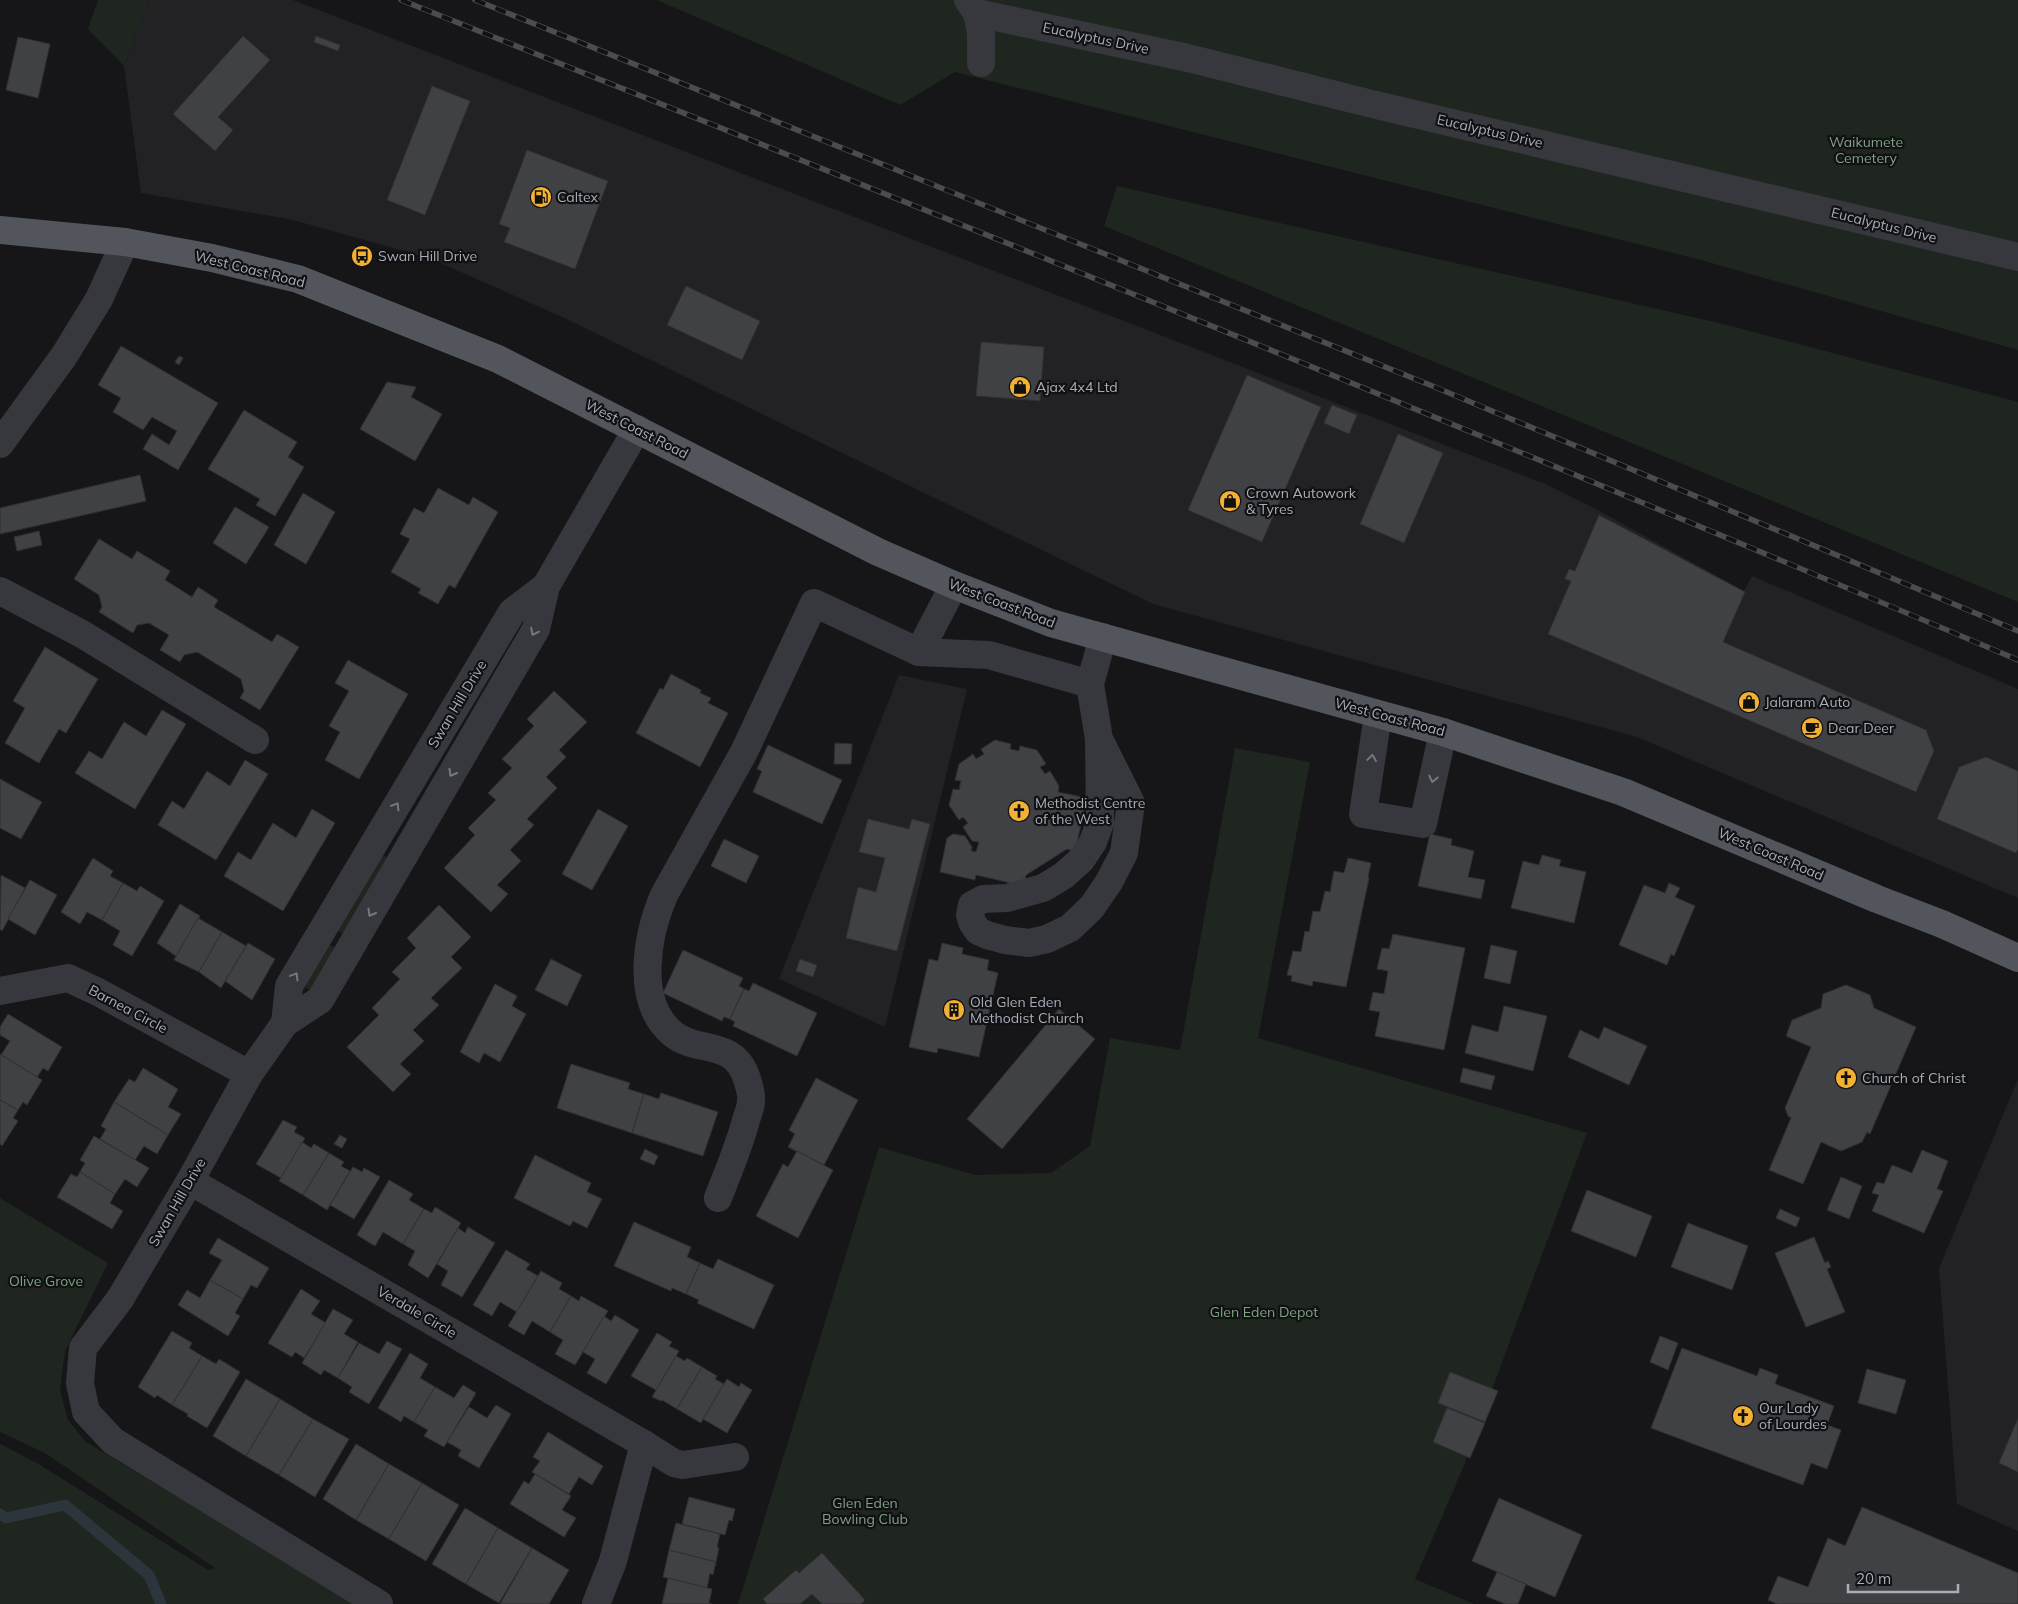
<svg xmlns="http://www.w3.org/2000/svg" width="2018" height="1604" font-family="Mulish,sans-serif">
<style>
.built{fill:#222225}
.green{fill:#1e261f}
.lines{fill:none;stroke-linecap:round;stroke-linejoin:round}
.stream{stroke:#2c353c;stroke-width:11}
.building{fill:#404145;stroke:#303034}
.minor{stroke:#37383d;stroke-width:28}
.major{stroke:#53555c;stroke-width:28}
.rail-casing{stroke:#4a4c52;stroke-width:5.5}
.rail{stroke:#111113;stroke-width:4;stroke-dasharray:11;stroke-linecap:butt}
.oneway{stroke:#757881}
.labels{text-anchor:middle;stroke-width:4.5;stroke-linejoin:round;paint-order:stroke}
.street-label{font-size:14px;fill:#a8adb8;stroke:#111113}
.park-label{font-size:14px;fill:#7fa381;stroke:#111113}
.poi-label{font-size:14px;fill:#a8adb8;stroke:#111113;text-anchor:start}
</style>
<rect width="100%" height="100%" fill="#161618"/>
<g class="built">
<polygon points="149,0 293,0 1543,483 1596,509 1744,591 1752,576 2018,689 2018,898 1637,737 1153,604 560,316 429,258 293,220 141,193 124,66"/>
<polygon points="899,675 967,689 885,1027 779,979"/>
<polygon points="2018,1079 2018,1531 1957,1504 1939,1268"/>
</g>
<g class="green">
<polygon points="98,0 149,0 124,66 88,29"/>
<polygon points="657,0 2018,0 2018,350 1701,260 955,72 900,105"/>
<polygon points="1117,186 1719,323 2018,402 2018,602 1104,226"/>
<polygon points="1235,748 1310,762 1258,1038 1587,1133 1463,1468 1415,1579 1474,1604 738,1604 879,1147 975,1175 1051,1173 1090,1146 1110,1038 1180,1050"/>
<polygon points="378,852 394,862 349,937 333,928"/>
<polygon points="325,942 341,951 316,994 301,984"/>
<polygon points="0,1198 108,1263 65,1351 60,1390 68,1420 86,1442 355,1604 0,1604 0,1444 37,1463 208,1570 215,1568 45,1453 0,1432"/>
</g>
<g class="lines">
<polyline class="stream" points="0,1514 6,1518 65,1505 149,1575 161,1604"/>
</g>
<g class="building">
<polygon points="243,36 270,60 218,117 233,130 215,151 173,114"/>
<polygon points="316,36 340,45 338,51 314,42"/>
<polygon points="18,37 50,44 38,98 6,90"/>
<polygon points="432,86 470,101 425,215 387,200"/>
<polygon points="527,150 608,181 575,269 504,242 510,228 499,224"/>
<polygon points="686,286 760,321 742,360 667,325"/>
<polygon points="981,342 1044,347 1040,401 976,396"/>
<polygon points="121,346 218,403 178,470 143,449 152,434 169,445 177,431 152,417 143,430 113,412 121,398 98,385"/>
<polygon points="179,356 183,358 179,365 175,362"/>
<polygon points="1247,375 1321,407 1262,542 1188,510"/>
<polygon points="387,382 416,387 411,397 442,414 415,461 360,429"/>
<polygon points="1332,405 1357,415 1349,434 1324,423"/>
<polygon points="244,410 297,442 288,457 304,467 275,516 256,505 260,499 208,469"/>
<polygon points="1398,434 1443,453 1404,543 1360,524"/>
<polygon points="140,475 146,501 0,534 0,508"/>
<polygon points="438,488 469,505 473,497 498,512 455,588 449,585 438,604 418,593 421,589 391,572 410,539 400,534 414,508 424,513"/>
<polygon points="303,493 335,512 306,564 274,545"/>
<polygon points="235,507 269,527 246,564 213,543"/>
<polygon points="1599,515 1745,592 1723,642 1926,730 1934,751 1916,792 1548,634 1571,581 1565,579 1569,569 1575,571"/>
<polygon points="39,531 42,545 17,551 14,537"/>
<polygon points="99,539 132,559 137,551 170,571 165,580 192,597 198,587 218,600 214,607 272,642 277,634 299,647 260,710 240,698 244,691 241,679 197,652 184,655 180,662 160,650 169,635 149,623 137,625 133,633 99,612 102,607 99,595 74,579"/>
<polygon points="45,647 98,679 66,733 59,729 39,763 5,743 25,708 13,701"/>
<polygon points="348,660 408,694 359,779 325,760 340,732 329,726 349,691 335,683"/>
<polygon points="671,674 701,690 700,693 711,698 708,703 728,713 700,767 636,733 660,688 663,690"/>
<polygon points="554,691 587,722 559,750 566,757 546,777 557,788 527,819 534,825 510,850 521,861 497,885 508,894 491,912 444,868 475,835 468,828 496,800 488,793 512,768 502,759 534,726 527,719"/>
<polygon points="162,710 186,724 135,809 75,773 89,751 102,759 124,722 146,736"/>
<polygon points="995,740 1011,744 1010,749 1019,751 1020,746 1037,750 1046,764 1040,767 1045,774 1050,771 1059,786 1058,792 1087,798 1075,851 1067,849 1026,875 1024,886 976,875 975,880 940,872 947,838 953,834 965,836 972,847 971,851 976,852 979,842 972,841 963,827 968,823 963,817 959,820 949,805 953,789 959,790 961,781 955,780 959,764 973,754 976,759 984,754 981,749"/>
<polygon points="835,743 852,744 851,764 834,764"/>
<polygon points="768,745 842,780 822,824 753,792 762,771 757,769"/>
<polygon points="1986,757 2018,771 2018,849 2016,853 1937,819 1959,767"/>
<polygon points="245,760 268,774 216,860 158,825 172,801 184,809 207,771 230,786"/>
<polygon points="0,779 42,802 21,839 0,828"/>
<polygon points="312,809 335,823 283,911 224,876 238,852 251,860 273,823 296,838"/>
<polygon points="598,809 628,826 592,890 562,874"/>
<polygon points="868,819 909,829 912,819 930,824 897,951 846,938 858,887 876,892 885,858 859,852"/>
<polygon points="1430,834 1452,839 1451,845 1474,851 1468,877 1485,880 1481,899 1418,886"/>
<polygon points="724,839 759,856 746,883 711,866"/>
<polygon points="1542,855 1561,860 1559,866 1586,872 1574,923 1511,908 1523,861 1539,865"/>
<polygon points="93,858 113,871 110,876 123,883 102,920 87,912 80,924 61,912"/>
<polygon points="1348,858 1371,863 1368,877 1369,878 1346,987 1313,981 1312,986 1291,981 1292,976 1287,975 1293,951 1301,952 1305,931 1309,932 1313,911 1320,912 1325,891 1330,892 1334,871 1344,873"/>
<polygon points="1,875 25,888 2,931 0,929"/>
<polygon points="30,880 57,895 35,935 8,919"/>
<polygon points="123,883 137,891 140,886 164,901 132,956 113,945 120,931 102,920"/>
<polygon points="1669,883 1680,888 1675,897 1695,906 1674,956 1671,954 1667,965 1619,945 1644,885 1665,893"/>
<polygon points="180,904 200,916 176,956 157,943"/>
<polygon points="439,905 471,937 451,957 462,968 431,998 439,1005 413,1030 424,1041 400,1064 411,1074 393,1092 347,1047 379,1015 372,1008 400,979 392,972 416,948 407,938"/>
<polygon points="198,918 222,932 199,972 174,960"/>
<polygon points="222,932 246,946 221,988 199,972"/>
<polygon points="1393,934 1465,948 1444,1050 1375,1036 1380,1012 1369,1010 1373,992 1384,994 1388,971 1377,969 1382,948 1389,949"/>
<polygon points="248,943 275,959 252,1000 225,981"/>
<polygon points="942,943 963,948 962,954 989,960 987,970 998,973 979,1057 938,1048 937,1053 909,1047 929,959 938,961"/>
<polygon points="1491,945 1517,951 1510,984 1484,978"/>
<polygon points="683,950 743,978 739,986 744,989 730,1019 724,1017 722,1021 663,993"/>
<polygon points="551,959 582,975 567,1006 535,990"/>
<polygon points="800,959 817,965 813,977 796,971"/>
<polygon points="753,983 817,1013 797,1056 733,1026 735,1022 730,1019 744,989 749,991"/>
<polygon points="495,984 517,996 512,1006 526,1014 500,1062 484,1053 479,1063 460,1052"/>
<polygon points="1846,985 1870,995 1874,1008 1916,1027 1870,1134 1867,1132 1862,1142 1841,1151 1821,1142 1803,1184 1769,1170 1791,1118 1788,1116 1785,1108 1811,1047 1786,1036 1792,1020 1821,1008 1823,994"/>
<polygon points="1504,1006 1547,1016 1533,1071 1465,1053 1472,1025 1498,1032"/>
<polygon points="1059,1009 1095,1039 1002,1149 967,1119"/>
<polygon points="8,1014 62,1047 48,1071 43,1068 37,1077 1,1055 10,1041 0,1035 0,1027"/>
<polygon points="1604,1027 1647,1046 1629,1085 1568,1057 1580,1030 1599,1039"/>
<polygon points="0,1054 42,1080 27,1105 23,1102 18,1110 0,1100"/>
<polygon points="571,1064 630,1083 628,1089 644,1094 632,1133 557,1108"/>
<polygon points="143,1068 178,1089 168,1107 181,1114 168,1135 114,1102 129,1079 135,1082"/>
<polygon points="1463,1068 1495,1076 1491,1090 1460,1082"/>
<polygon points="816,1078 858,1100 824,1165 788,1147 795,1134 789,1130"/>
<polygon points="661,1093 718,1112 703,1156 632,1133 644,1094 659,1099"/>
<polygon points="0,1100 18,1110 13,1118 18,1121 2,1146 0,1144"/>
<polygon points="114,1102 168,1135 157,1154 144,1146 135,1160 100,1139 106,1129 101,1126"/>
<polygon points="283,1120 297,1127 294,1132 305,1138 281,1178 256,1164"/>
<polygon points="340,1135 347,1139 342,1148 334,1144"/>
<polygon points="94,1136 149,1168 137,1187 125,1179 115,1194 80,1172 85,1163 80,1160"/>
<polygon points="302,1142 311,1148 314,1144 329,1153 303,1195 279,1181"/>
<polygon points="645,1149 658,1156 654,1165 640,1159"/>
<polygon points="1922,1150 1948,1161 1937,1189 1943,1191 1924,1233 1872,1211 1879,1195 1872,1193 1877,1182 1884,1184 1892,1165 1912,1173"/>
<polygon points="797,1151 833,1170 798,1238 756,1216 783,1164 788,1167"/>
<polygon points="329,1153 344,1162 341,1166 350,1171 327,1210 303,1195"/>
<polygon points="535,1155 591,1183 587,1192 602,1199 587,1228 573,1221 570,1226 514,1198"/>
<polygon points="353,1167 362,1172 364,1168 380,1177 354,1219 330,1205"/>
<polygon points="80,1172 115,1194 110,1203 123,1211 112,1229 57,1197 71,1174 77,1177"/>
<polygon points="1841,1177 1862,1186 1849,1219 1827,1210"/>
<polygon points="389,1180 413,1194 409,1200 424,1209 403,1244 383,1232 375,1246 357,1235"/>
<polygon points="1587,1190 1652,1216 1636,1257 1571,1231"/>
<polygon points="435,1207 461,1223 428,1278 408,1265 415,1251 403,1244 424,1209 432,1213"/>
<polygon points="1780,1209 1800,1218 1796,1227 1776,1218"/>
<polygon points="634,1222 691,1247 687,1257 700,1263 686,1294 672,1288 671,1291 614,1266"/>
<polygon points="1688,1223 1748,1246 1732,1290 1671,1267"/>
<polygon points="468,1227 495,1243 462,1297 441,1285 448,1271 437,1264 458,1228 465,1233"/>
<polygon points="1814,1237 1825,1263 1828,1261 1831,1267 1827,1269 1845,1312 1806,1327 1775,1253"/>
<polygon points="218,1238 269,1268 257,1288 251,1285 243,1299 210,1280 222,1260 209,1253"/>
<polygon points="506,1250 530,1264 526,1269 538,1276 517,1312 500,1302 492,1316 473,1305"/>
<polygon points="718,1259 774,1285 754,1329 697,1303 699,1300 686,1294 700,1263 713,1269"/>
<polygon points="541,1271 562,1283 559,1289 571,1296 550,1332 532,1321 524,1335 508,1326"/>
<polygon points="210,1280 243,1299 235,1313 240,1316 228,1336 178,1305 187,1290 200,1298"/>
<polygon points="301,1289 320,1301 311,1314 326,1323 304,1358 295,1352 292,1357 268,1343"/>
<polygon points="571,1296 579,1301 581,1296 608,1311 575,1365 555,1354 563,1340 550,1332"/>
<polygon points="333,1309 353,1320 344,1334 358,1342 338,1378 324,1370 321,1375 302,1363"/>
<polygon points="615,1315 639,1330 606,1384 587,1373 595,1359 583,1352 604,1316 611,1321"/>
<polygon points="172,1331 192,1343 189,1348 202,1356 172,1405 157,1395 155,1398 138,1387"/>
<polygon points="657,1333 672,1342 669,1346 679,1351 656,1390 631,1376"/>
<polygon points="1660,1336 1678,1343 1668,1370 1650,1362"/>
<polygon points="387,1341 402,1349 369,1404 349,1392 352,1387 338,1378 359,1343 379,1354"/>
<polygon points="1682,1348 1757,1376 1760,1368 1778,1375 1775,1384 1834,1406 1827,1425 1841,1430 1827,1469 1811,1463 1803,1485 1651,1428"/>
<polygon points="410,1353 428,1364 420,1378 435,1387 414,1422 404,1416 401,1422 378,1408"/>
<polygon points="202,1356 216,1364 219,1359 240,1372 207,1428 187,1416 188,1414 172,1405"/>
<polygon points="676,1356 685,1361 687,1358 702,1367 677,1409 662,1400 661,1401 652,1397"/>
<polygon points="702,1367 717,1376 715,1379 724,1384 701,1423 677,1409"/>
<polygon points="1867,1369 1906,1380 1896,1414 1858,1403"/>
<polygon points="1450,1372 1498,1391 1485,1422 1438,1403"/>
<polygon points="246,1379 280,1399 246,1456 213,1436"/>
<polygon points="727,1379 739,1387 741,1383 752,1390 727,1433 703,1419"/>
<polygon points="463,1385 476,1393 444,1447 424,1436 428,1430 414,1422 435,1387 454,1398"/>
<polygon points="280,1399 313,1419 279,1475 246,1456"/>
<polygon points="496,1405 511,1414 479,1468 458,1456 461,1450 447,1442 469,1407 487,1418"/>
<polygon points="1447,1408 1485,1423 1470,1458 1433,1442"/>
<polygon points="2018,1418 2018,1472 1999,1463"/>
<polygon points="313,1419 349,1439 315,1497 279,1475"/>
<polygon points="548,1432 603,1466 592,1485 579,1477 569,1494 532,1472 540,1461 533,1457"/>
<polygon points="356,1444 389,1464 356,1520 323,1499"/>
<polygon points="389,1464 422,1483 389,1539 356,1520"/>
<polygon points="535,1474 571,1496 562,1510 576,1518 564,1537 510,1504 524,1481 529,1484"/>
<polygon points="422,1483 459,1505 426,1561 389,1539"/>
<polygon points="689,1497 735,1509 732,1521 729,1520 725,1535 682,1524"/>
<polygon points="1499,1498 1582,1535 1555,1597 1472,1561"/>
<polygon points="1862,1507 2018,1573 2018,1604 1777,1604 1768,1600 1778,1576 1808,1587 1828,1538 1845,1546"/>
<polygon points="465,1508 498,1528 466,1584 432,1564"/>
<polygon points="676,1523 720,1534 717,1547 719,1548 716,1562 669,1550"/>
<polygon points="498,1528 532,1548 499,1603 466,1584"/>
<polygon points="532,1548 569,1570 549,1604 500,1604"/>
<polygon points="669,1550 716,1562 713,1575 710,1573 707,1588 663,1577"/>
<polygon points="822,1553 865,1600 861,1604 822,1604 812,1594 800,1604 767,1604 763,1599 796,1570 799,1573"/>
<polygon points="1497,1572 1526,1584 1518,1604 1505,1604 1486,1596"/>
<polygon points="668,1578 712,1589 709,1603 712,1604 662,1604"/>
</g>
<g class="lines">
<g class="minor">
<polyline points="968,0 977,13 1188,58 1372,104 2018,257"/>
<polyline points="977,13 981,34 981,63"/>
<polyline points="0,444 64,356 99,299 125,242"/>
<polyline points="0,591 82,634 255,740"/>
<polyline points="919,652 954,585"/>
<polyline points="1378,715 1363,814 1423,824 1443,732"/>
<polyline points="1099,739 1100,823 1093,842 1081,860 1063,876 1043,888 1007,898 983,899 972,905 970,915 972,922 978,931 987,935 1005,940 1029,943 1047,939 1070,928 1092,907 1109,882 1124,853 1131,803 1099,739 1090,684 1103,637"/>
<polyline points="0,991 68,978 98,992 249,1074"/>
<polyline points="285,1023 289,986 512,612 546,586"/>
<polyline points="190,1181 644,1444 613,1561 596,1604"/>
<path d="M718 1198C728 1172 739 1147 746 1120 748 1114 751 1107 751 1101 752 1094 749 1086 747 1079 734 1038 698 1054 673 1034 634 1002 647 935 664 895L744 752 814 603 919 652 989 655 1090 684"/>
<polyline points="644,1444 674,1463 683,1465 735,1457"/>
<polyline points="379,1604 113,1441 86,1412 80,1383 83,1348 120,1299 190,1181 249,1074 285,1023 320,1000 536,629 546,586 637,429"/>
</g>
<polyline class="major" points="0,230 125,242 212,258 298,279 498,359 878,552 954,585 1051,623 1443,732 1623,792 1877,899 1942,924 2018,958"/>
<g class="rail-casing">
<g id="rail">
<path d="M401 0C942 216 1482 433 2018 660"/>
<polyline points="475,0 1430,385 2018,631"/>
</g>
</g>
<use href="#rail" class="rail"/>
</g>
<defs><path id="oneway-chevron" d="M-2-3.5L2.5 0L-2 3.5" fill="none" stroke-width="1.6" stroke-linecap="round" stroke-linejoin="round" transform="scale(1.25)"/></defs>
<g class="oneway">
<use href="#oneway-chevron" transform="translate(534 632) rotate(116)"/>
<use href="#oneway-chevron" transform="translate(1372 758) rotate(-82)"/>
<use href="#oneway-chevron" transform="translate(452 773) rotate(120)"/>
<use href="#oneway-chevron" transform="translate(1433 779) rotate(103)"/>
<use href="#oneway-chevron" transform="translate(396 806) rotate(-59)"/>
<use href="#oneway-chevron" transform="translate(371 913) rotate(120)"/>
<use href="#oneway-chevron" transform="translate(295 976) rotate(-59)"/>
</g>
<defs>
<g id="fuel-disc" transform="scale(1.125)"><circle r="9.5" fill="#f2b134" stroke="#111113"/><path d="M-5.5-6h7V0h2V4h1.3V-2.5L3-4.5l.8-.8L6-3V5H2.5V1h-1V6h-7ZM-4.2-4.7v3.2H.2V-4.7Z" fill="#111"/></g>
<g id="bus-disc" transform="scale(1.125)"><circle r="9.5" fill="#f2b134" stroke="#111113"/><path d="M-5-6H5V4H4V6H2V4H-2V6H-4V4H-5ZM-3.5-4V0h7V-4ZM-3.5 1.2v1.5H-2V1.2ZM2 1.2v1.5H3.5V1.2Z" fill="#111"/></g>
<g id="shop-disc" transform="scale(1.125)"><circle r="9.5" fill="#f2b134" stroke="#111113"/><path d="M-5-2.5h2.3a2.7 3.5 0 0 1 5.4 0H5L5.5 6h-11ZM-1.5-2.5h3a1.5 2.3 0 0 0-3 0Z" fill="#111"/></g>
<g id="cafe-disc" transform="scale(1.125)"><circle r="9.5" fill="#f2b134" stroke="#111113"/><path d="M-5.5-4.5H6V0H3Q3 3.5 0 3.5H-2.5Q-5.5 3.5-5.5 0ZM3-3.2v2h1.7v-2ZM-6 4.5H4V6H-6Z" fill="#111"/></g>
<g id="church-disc" transform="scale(1.125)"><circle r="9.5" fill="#f2b134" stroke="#111113"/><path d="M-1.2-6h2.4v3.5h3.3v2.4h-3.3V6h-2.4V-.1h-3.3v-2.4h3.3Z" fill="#111"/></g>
<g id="building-disc" transform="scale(1.125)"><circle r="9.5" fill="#f2b134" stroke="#111113"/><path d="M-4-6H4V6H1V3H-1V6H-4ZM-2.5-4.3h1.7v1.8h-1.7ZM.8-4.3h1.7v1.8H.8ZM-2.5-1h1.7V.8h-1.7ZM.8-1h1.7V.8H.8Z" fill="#111"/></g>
</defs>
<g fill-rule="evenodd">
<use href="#fuel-disc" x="541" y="197"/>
<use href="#bus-disc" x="362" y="256"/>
<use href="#shop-disc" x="1020" y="387"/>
<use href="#shop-disc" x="1230" y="501"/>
<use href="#shop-disc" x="1749" y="702"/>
<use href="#cafe-disc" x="1812" y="728"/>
<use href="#church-disc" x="1019" y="811"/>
<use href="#building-disc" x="954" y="1010"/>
<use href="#church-disc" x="1846" y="1078"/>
<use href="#church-disc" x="1743" y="1416"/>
</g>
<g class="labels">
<g class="street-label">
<text transform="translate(1096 38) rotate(12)" y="5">Eucalyptus Drive</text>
<text transform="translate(1490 131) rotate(13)" y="5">Eucalyptus Drive</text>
<text transform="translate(1884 225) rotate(14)" y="5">Eucalyptus Drive</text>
<text transform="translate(250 269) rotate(14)" y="5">West Coast Road</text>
<text transform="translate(637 429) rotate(27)" y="5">West Coast Road</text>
<text transform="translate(1002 603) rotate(21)" y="5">West Coast Road</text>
<text transform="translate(457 704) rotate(-59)" y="5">Swan Hill Drive</text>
<text transform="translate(1390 717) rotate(15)" y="5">West Coast Road</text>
<text transform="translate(1771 854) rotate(23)" y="5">West Coast Road</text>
<text transform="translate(128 1009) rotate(28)" y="5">Barnea Circle</text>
<text transform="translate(177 1202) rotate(-60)" y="5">Swan Hill Drive</text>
<text transform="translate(417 1312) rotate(30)" y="5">Verdale Circle</text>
</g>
<g class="park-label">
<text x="1866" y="147">Waikumete<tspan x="1866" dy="16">Cemetery</tspan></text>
<text x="46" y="1286">Olive Grove</text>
<text x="1264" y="1317">Glen Eden Depot</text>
<text x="865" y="1508">Glen Eden<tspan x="865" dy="16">Bowling Club</tspan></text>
</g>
<g class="poi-label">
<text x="557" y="202">Caltex</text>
<text x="378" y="261">Swan Hill Drive</text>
<text x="1036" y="392">Ajax 4x4 Ltd</text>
<text x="1246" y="498">Crown Autowork<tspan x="1246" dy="16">&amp; Tyres</tspan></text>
<text x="1765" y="707">Jalaram Auto</text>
<text x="1828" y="733">Dear Deer</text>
<text x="1035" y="808">Methodist Centre<tspan x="1035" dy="16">of the West</tspan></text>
<text x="970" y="1007">Old Glen Eden<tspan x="970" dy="16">Methodist Church</tspan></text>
<text x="1862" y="1083">Church of Christ</text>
<text x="1759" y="1413">Our Lady<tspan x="1759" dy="16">of Lourdes</tspan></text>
</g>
</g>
<path d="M1848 1584v8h110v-8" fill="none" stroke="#a8adb8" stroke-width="2.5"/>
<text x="1856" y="1584" font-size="15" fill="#a8adb8" stroke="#111113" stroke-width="4" paint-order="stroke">20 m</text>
</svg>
